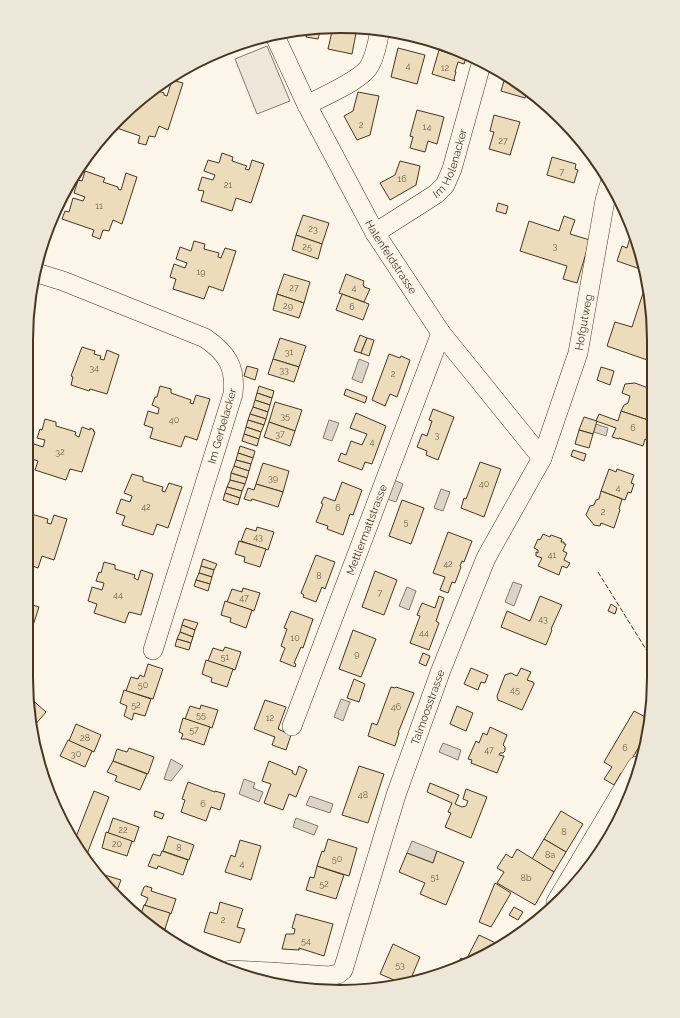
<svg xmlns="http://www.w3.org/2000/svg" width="680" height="1018" font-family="Raleway,sans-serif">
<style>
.green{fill:#ede6d9;stroke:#887966}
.water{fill:#dcd4c6;stroke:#887966}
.building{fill:#ecdcbc;stroke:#4a3520}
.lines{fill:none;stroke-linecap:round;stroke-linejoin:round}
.minor-casing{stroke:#4a3520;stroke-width:20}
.minor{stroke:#fbf6e9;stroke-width:19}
.fence{stroke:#4a3520;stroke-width:1;stroke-dasharray:5 2;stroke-linecap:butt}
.labels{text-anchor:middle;stroke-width:3;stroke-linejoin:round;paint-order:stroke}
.number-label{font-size:9px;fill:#725f47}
.street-label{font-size:11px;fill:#4a3520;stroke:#fbf6e9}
.rim{fill:none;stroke:#4a3520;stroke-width:2}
</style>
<rect width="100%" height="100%" fill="#fbf6e9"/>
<polygon class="green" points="267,46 290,101 257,114 235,59"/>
<g class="water">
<polygon points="359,359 369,363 362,383 352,379"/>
<polygon points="329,420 339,423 332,441 323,438"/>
<polygon points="587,421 608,428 606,436 585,429"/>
<polygon points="394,480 403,484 396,502 387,499"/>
<polygon points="441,489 450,492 443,511 434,508"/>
<polygon points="513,582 522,585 514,606 505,602"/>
<polygon points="407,587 416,591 409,610 399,606"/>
<polygon points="341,699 350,702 343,721 334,717"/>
<polygon points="443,743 461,750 458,760 439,752"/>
<polygon points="171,759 183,766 171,781 164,779"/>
<polygon points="244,779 255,783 253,788 263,792 259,802 239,794"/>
<polygon points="310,796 333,804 330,813 306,805"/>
<polygon points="296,818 318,826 314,835 293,827"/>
<polygon points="412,841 437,851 433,863 407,853"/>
</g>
<g class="building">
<polygon points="321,27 318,39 306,37 308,29"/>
<polygon points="333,27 357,28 352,54 328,49"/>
<polygon points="398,48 425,55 417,84 391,77"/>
<polygon points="456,49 467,54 464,64 458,62 455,72 456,72 454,79 455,81 432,74 439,50 454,55"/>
<polygon points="506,74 528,90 525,98 501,91"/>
<polygon points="172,80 183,83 168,130 159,126 155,137 149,136 146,145 138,143 140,136 111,126 152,89 164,93 164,95 167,96"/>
<polygon points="358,92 379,96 370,135 357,140 344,116 353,111"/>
<polygon points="417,110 444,117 437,144 428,141 425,152 410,148 413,137 410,136"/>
<polygon points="494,115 520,122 510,155 489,149 494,132 490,131"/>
<polygon points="222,153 233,157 232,161 247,166 245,169 249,170 252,160 264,164 251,203 236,198 232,211 201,201 204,191 198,190 202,177 213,180 215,175 204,171 208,160 219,163"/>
<polygon points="552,157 576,164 575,169 578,170 574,183 547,175"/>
<polygon points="400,161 420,166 416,185 390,200 380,183 395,175"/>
<polygon points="85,171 105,178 103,182 118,187 118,189 121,190 126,173 137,177 122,224 113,220 109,231 103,230 100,239 92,236 94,230 62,219 65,211 69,212 73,198 83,201 85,197 74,193 78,180 82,181"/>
<polygon points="498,203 508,206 506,214 496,211"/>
<polygon points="303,215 329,223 322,244 296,235"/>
<polygon points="564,216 575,220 570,234 590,240 577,283 563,279 567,266 520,251 529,221 559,231"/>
<polygon points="632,231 643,259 644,265 643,270 617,261 622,246 627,248"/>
<polygon points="296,235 322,244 318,259 292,250"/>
<polygon points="194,241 205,244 204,249 219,253 218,257 221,258 225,248 236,251 223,291 209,286 204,299 173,289 176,279 170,277 174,264 185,268 187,263 176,259 180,247 191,251"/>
<polygon points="284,274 310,282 304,303 277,294"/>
<polygon points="346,274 364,281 363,285 364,286 364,287 370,289 364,302 339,293"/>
<polygon points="644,290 649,292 653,320 653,362 607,346 615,322 632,327"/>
<polygon points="277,294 304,303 299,318 273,310"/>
<polygon points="342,294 369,304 363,320 336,310"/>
<polygon points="360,335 367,338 361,353 354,351"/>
<polygon points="280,338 306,346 299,367 273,359"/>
<polygon points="367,338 374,340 369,356 361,353"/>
<polygon points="82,347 95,351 94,354 101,356 100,359 104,360 107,350 119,355 107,394 90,389 89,391 71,385 73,377 71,376"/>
<polygon points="389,354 400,358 401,356 410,360 397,397 390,394 385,406 372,400"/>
<polygon points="273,359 299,367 294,382 268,374"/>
<polygon points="247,366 258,369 255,380 244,376"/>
<polygon points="601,367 614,371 610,385 597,380"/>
<polygon points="635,383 648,388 647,390 653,392 653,416 651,421 621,411 624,405 628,403 630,396 622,393 625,384"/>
<polygon points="160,386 171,389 171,393 191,400 190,403 193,404 196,395 210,399 197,440 185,436 181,447 150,438 153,428 144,425 148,411 158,414 159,408 152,405 155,397 157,397"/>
<polygon points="259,386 274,391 272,398 257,393"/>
<polygon points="346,389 367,397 365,403 344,395"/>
<polygon points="257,393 272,398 270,405 255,400"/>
<polygon points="255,400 270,405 268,412 253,407"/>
<polygon points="275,402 302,410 295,431 269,422"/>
<polygon points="253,407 268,412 266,419 250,414"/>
<polygon points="433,409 454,417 438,460 426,455 427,451 417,447 422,434 427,436 432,421 429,420"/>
<polygon points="621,411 651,421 649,428 651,428 647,440 645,439 643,446 619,438 619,439 612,437 616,428 596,421 599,414 618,421"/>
<polygon points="356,413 386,426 372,464 365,462 362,470 338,461 341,453 346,455 351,441 362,445 367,434 350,428"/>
<polygon points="250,414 266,419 264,425 248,420"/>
<polygon points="584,417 597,421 593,434 579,430"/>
<polygon points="45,419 56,422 56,426 76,432 75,435 79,437 82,427 90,430 90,428 94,430 93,431 95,432 82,472 70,469 66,480 35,470 38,461 29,458 34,444 43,447 45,440 37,438 40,429 42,430"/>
<polygon points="248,420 264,425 261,432 246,427"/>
<polygon points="269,422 295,431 290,446 264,437"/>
<polygon points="246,427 261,432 259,439 244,434"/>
<polygon points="579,430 593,434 589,448 575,444"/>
<polygon points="244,434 259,439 257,446 242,441"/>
<polygon points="240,446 255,451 253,458 238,453"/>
<polygon points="573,450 586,454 584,461 571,456"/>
<polygon points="238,453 253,458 251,464 236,460"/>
<polygon points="236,460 251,464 249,471 234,466"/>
<polygon points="480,462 501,469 484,517 461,508 464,498 466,499"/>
<polygon points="263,463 289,471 283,492 256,484"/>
<polygon points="234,466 249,471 247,478 231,473"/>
<polygon points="609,469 616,472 617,469 634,475 631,483 634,484 631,493 628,492 625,500 601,491"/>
<polygon points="231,473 247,478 245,484 230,480"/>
<polygon points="132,474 143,477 143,481 163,487 162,491 165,492 169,483 182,487 168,528 157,524 153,535 122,525 125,516 116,513 121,499 130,502 132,496 124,493"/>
<polygon points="230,480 245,484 242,491 227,487"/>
<polygon points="342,482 362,490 353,515 350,514 343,535 327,529 328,526 316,522 323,504 321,503 324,497 335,501"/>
<polygon points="256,484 283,492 278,507 252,499 251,501 244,499 248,488 254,490"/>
<polygon points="227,487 242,491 240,498 225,493"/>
<polygon points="601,491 622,499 619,509 620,510 614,528 601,523 600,526 594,525 586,515 590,506 594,505 596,500 599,499"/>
<polygon points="225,493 240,498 238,505 223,500"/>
<polygon points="402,500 424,508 411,544 389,536"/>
<polygon points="27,509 29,511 28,513 48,519 47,523 51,524 54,515 67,519 54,560 42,556 38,568 27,564"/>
<polygon points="257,527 274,532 268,550 241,541 246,528 256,531"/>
<polygon points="448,532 472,541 464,562 462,561 460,566 461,567 455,583 452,582 448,593 440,590 445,577 433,573"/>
<polygon points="543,534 550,537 551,535 562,539 561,542 564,542 564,544 566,544 563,551 567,553 564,560 570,563 567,568 562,566 559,575 538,566 542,558 536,556 536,552 538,553 538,550 534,548 538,539 540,540"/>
<polygon points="239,541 266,549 260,567 244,562 245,557 235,554"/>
<polygon points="316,555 335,562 325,589 322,587 316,602 303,597 304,595 301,593"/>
<polygon points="203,559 217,564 214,570 201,566"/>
<polygon points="104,562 115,565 115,569 135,575 134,578 138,580 141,570 153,574 141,615 129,612 125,623 94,613 97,604 88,601 92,587 102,590 104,583 96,581 99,572 101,573"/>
<polygon points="201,566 214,570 212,577 199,573"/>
<polygon points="375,571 397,580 384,615 362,607"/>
<polygon points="199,573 212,577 210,584 196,580"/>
<polygon points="196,580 210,584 208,591 194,586"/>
<polygon points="243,588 260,593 254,611 227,602 232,589 242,592"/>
<polygon points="439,596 444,598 436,621 439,623 429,650 410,643 420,616 417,615 422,603 435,608"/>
<polygon points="540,596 562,605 551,629 552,630 546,645 501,627 507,611 530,621"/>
<polygon points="225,601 252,610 246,628 230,622 231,618 221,615"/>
<polygon points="27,603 39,607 26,647"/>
<polygon points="611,604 617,608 615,614 608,611"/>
<polygon points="291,611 313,619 303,648 301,647 294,663 296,664 295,667 280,661 285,648 281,646 287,629 284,628"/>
<polygon points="184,619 198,623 195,630 182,625"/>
<polygon points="182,625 195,630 193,637 180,632"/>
<polygon points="353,630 376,639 361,677 339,669"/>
<polygon points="180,632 193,637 191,643 177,639"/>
<polygon points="177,639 191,643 189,650 175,646"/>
<polygon points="225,647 241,652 235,670 208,661 213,648 223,651"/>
<polygon points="423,653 430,656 426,666 419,663"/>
<polygon points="206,660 233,669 227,687 211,682 212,678 202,674"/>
<polygon points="148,664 163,669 153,699 126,691 131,677 138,679 140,675 144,677"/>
<polygon points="471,668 488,675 485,683 481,682 478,690 464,684"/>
<polygon points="521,668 531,672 527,680 533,682 534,684 522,710 498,700 497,696 505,675 511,673 517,676"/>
<polygon points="354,679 365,684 359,702 347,698"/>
<polygon points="391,687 395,688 396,687 414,693 398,733 399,733 395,746 368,736 372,723 377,725"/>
<polygon points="124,690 151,699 145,716 134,713 132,720 124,716 127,706 120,703"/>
<polygon points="29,697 46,712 34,726"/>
<polygon points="265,700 286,707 278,729 291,735 286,750 272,745 275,737 254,729"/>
<polygon points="201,705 218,710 212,728 185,719 190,706 200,709"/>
<polygon points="457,706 473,713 466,731 450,724"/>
<polygon points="634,711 651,720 647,733 623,774 621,773 614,785 604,779 612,767 604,762"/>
<polygon points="183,718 210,727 204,745 186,739 181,739 183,734 179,732"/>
<polygon points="76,724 101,735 94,752 69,741"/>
<polygon points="490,727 507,735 503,745 505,747 505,751 503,753 500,753 499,755 504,756 497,773 471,763 472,760 468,759 476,741 479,743 483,733 487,735"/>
<polygon points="68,740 92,751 85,767 60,756"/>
<polygon points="129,748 154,757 148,774 113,761 117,749 127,752"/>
<polygon points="113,761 147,774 140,790 115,781 117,776 107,772"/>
<polygon points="269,761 293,771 292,773 296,775 299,766 307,770 296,797 289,794 283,810 264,803 271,784 262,781"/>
<polygon points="359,766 384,774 368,823 342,815"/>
<polygon points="188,782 215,792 215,791 225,794 220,810 211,807 206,821 181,812 185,800 182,799"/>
<polygon points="430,783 459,795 455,804 462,807 466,806 468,801 463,799 466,789 487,797 471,838 445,827 451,813 448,812 452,803 427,792"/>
<polygon points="46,786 54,789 51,796"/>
<polygon points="94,791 109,797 87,854 78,850 74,842"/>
<polygon points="155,811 164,814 162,819 154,816"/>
<polygon points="561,811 583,824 566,852 544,839"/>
<polygon points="113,818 139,827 134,842 108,833"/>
<polygon points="106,832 132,841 127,856 102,848"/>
<polygon points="168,836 194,845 189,860 163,851"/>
<polygon points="328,839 357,848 349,876 317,866 322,851 324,852"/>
<polygon points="544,839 566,852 554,872 532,859"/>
<polygon points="240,840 261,846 251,880 225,872 231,855 235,857"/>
<polygon points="517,849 554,872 535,905 497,883 504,872 497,868 506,854 512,858"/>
<polygon points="162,851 188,860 183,875 158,866 157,869 148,866 153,854 160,856"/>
<polygon points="437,851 464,862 446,905 420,894 425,883 399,872 407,853 433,863"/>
<polygon points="317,866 344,875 336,899 306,890 310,877 314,878"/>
<polygon points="98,873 121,880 116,893"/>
<polygon points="495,883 511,893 491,927 479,922"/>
<polygon points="146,886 152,888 151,891 176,899 171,914 144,905 145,905 148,898 141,895 144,887"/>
<polygon points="220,902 243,909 237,927 245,929 240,943 204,932 210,912 217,914"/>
<polygon points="144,905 170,913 165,929 144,922 140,917"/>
<polygon points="514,907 523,912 518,920 509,915"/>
<polygon points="296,914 333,924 324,956 299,948 299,950 282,949 286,934 294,934 295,929 292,928"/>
<polygon points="479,935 502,946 497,950 472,960 467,958"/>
<polygon points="393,944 420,957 409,983 401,983 380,974"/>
<polygon points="461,958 468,962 456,967"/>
</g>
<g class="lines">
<g class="minor-casing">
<g id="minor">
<path id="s1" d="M274 34 307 105 375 233 441 333 542 458"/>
<path d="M307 105C323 96 363 80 370 65 376 54 378 41 380 29"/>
<path id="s2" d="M375 233 436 194 445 185 452 169 482 61"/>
<path d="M37 273 63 281 205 338C227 353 236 367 233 394L153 650"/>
<path id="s3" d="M292 726 441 333"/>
<polyline points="556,902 637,766"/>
<path id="s4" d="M230 970 271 972 329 976 338 974 343 970 396 795 441 670 486 558 542 458 578 353 605 200 610 183"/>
</g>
</g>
<use href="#minor" class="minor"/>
<polyline class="fence" points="598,572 652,659"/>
</g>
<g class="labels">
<g class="number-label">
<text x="408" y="69">4</text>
<text x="445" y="71">12</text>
<text x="361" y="128">2</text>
<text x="427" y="130">14</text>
<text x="503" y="144">27</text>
<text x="562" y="175">7</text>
<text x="402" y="182">16</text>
<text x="228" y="188">21</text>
<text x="99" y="209">11</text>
<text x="313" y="232">23</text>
<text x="555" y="249">3</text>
<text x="307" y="250">25</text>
<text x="201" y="275">19</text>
<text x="294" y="291">27</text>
<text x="354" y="291">4</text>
<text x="288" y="309">29</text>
<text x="352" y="310">6</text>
<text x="289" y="355">31</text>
<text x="94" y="371">34</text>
<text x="284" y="373">33</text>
<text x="393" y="377">2</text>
<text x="285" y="419">35</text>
<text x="174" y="423">40</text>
<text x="633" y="431">6</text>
<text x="280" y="437">37</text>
<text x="437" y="438">3</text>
<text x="372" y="445">4</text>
<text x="60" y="455">32</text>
<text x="273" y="481">39</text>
<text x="484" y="487">40</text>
<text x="618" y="491">4</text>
<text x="146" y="510">42</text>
<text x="338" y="511">6</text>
<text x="603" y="515">2</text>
<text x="406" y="525">5</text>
<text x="258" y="540">43</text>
<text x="552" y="558">41</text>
<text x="448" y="567">42</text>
<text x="319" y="579">8</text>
<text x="380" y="596">7</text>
<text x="118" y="598">44</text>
<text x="244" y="601">47</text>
<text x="543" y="622">43</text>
<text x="424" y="636">44</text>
<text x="295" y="641">10</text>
<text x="357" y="657">9</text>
<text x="225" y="660">51</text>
<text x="143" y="688">50</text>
<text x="515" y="693">45</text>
<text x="136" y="708">52</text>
<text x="396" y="710">46</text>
<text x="201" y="718">55</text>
<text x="270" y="721">12</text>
<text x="194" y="733">57</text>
<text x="85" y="741">28</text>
<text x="625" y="751">6</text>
<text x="489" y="753">47</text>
<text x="76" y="757">30</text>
<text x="363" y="798">48</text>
<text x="203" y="807">6</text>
<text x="123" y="833">22</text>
<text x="564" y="835">8</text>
<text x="117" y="847">20</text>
<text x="179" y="851">8</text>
<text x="550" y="858">8a</text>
<text x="337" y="862">50</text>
<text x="242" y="867">4</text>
<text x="435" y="880">51</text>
<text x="526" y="881">8b</text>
<text x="324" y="887">52</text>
<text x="223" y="923">2</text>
<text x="306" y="944">54</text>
<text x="400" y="968">53</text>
</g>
<g class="street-label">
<text dy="4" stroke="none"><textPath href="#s2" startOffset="107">Im Holenacker</textPath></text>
<text dy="4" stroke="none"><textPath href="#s1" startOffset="252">Halenfeldstrasse</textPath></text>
<text dy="4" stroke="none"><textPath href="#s4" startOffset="808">Hofgutweg</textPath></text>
<text transform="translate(222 426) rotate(-74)" y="4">Im Gerbelacker</text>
<text dy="4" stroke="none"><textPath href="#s3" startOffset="210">Mettlermattstrasse</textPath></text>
<text dy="4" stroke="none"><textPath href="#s4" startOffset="391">Talmoosstrasse</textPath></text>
</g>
</g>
<path d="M0 0H680V1018H0ZM340 33H340A307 307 0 0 1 647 340V678A307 307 0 0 1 340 985H340A307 307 0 0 1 33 678V340A307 307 0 0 1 340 33Z" fill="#ede7d9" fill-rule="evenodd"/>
<path class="rim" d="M340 33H340A307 307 0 0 1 647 340V678A307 307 0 0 1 340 985H340A307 307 0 0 1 33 678V340A307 307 0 0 1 340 33Z"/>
</svg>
